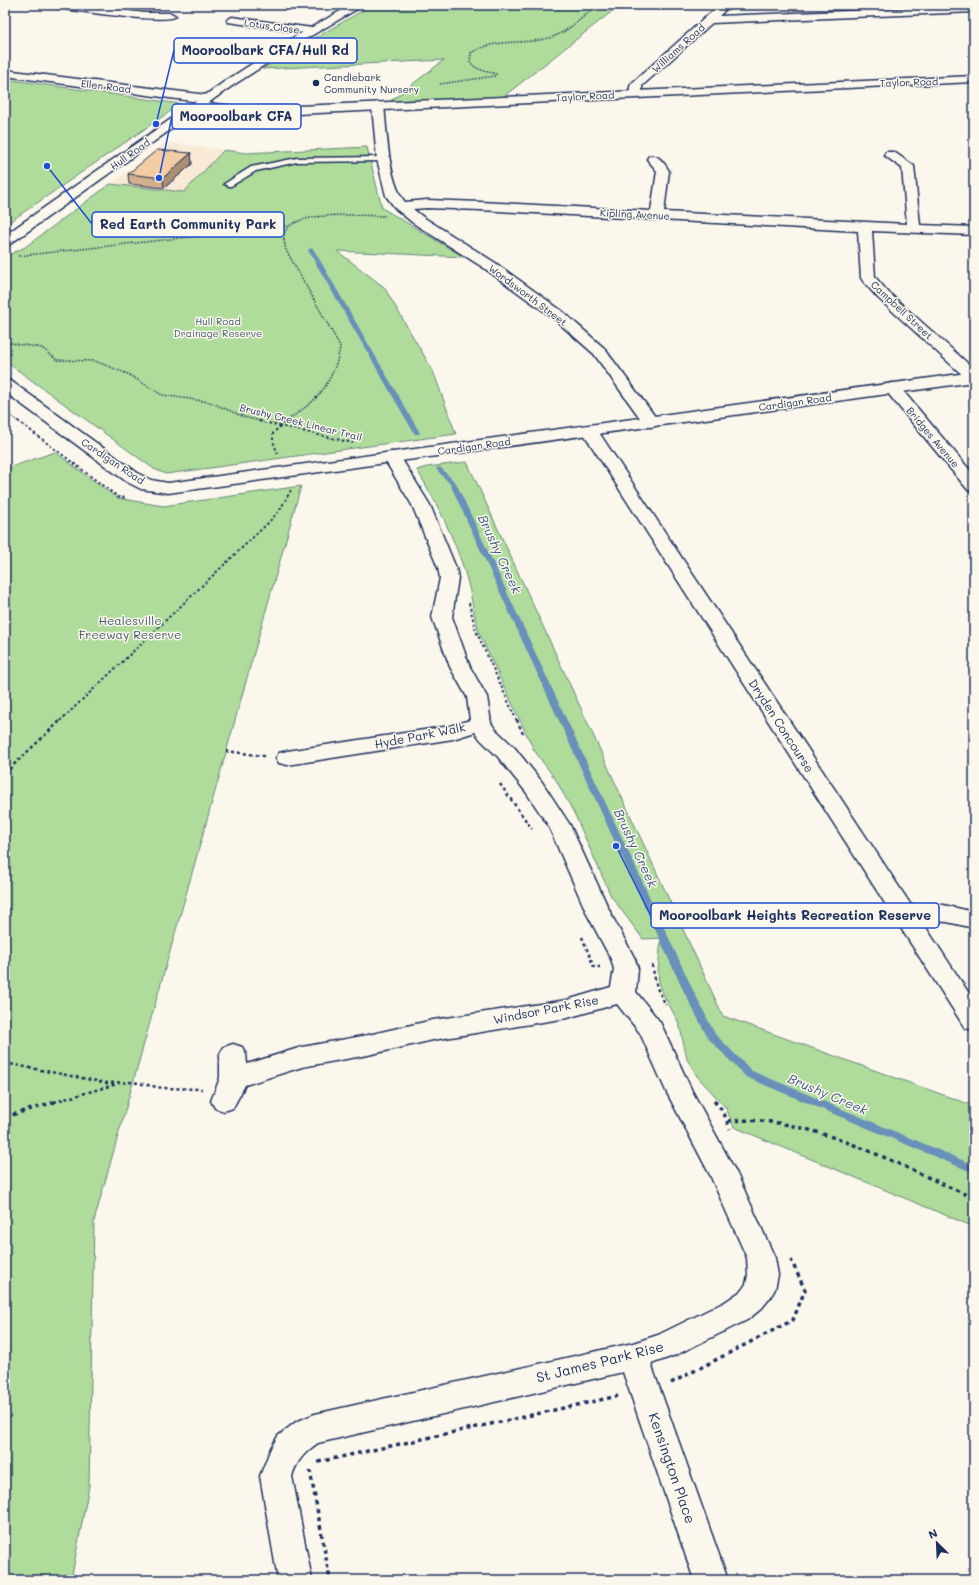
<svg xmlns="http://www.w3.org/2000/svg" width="979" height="1585" font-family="Mali,sans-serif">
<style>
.built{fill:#f9ead6}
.green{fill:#afdc9b;stroke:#65867c}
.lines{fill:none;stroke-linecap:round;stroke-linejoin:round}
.stream{fill:#6790ba;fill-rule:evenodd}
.lane-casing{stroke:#1b2f5e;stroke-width:3}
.street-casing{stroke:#1b2f5e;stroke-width:3}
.secondary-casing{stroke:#1b2f5e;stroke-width:3}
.primary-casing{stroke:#1b2f5e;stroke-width:3}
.path-far3{stroke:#1b2f5e;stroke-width:1.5;stroke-dasharray:1.5 1.5;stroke-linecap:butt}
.path-far2{stroke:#1b2f5e;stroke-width:2;stroke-dasharray:2.5 2.5;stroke-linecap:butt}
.path-far1{stroke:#1b2f5e;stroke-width:2.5;stroke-dasharray:3 3;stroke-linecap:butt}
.path{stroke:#1b2f5e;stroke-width:3.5;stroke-dasharray:4 4;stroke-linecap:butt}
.lane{fill:#fbf7ec;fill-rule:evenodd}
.street{fill:#fbf7ec;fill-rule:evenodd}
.secondary{fill:#fbf7ec;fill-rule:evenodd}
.primary{fill:#fbf7ec;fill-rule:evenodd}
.wall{fill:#d2b08d;stroke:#1b2f5e}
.shaded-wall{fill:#ab9073;stroke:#1b2f5e}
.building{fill:#f4cda4;stroke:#1b2f5e}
.poi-dot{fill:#1b2f5e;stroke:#fbf7ec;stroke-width:1.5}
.labels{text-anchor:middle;stroke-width:3;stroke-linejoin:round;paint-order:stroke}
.far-street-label{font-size:10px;fill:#1b2f5e;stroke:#fbf7ec}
.far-poi-label{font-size:10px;fill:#1b2f5e;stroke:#fbf7ec;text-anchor:start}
.far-park-label{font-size:10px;fill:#405a6d;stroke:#fbf7ec}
.park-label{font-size:12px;fill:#405a6d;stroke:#fbf7ec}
.street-label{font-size:12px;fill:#1b2f5e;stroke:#fbf7ec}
.water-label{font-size:13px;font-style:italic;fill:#3a5784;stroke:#fbf7ec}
.near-street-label{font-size:14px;fill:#1b2f5e;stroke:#fbf7ec}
.leader{fill:none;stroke:#1d4ed8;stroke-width:1.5}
.callout-dot{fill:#1d4ed8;stroke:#fbf7ec;stroke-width:1.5}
.callout{fill:#fbf7ec;stroke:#1d4ed8;stroke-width:1.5}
.callout-label{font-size:13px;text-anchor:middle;font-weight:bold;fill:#1b2f5e}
</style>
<rect width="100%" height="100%" fill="#fbf7ec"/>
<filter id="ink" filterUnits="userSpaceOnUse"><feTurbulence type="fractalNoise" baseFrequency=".025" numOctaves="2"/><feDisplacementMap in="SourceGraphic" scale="8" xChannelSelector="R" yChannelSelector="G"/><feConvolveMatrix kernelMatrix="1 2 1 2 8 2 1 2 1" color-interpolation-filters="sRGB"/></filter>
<g filter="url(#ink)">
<polygon class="built" points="167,142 224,150 184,192 110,184"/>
<g class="green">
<polygon points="372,5 620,5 503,97 388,103 444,60 262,69"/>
<polygon points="5,79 181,104 5,225"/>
<polygon points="367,147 382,208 464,257 337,251 384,287 433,371 456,434 166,474 154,469 5,361 5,257 25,247 110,184 184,192 224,150 246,153"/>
<polygon points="55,452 117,498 163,506 301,486 94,1221 89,1486 71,1580 5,1580 5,469"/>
<path d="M467 462 723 1016 974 1106V1227L734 1127 726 1108 697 1076 687 1059 679 1023 663 994 659 981 658 971 661 938 643 939 611 896 575 815 556 780 534 750 479 633C473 614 472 595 466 576 455 539 437 503 417 470L427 467Z"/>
</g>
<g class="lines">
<g class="stream">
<polygon points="311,248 314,250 420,433 419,434 415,434 414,433 308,250"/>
<polygon points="439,467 441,468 456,483 694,992 715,1034 752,1071 974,1165 974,1173 746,1077 708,1038 684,992 450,484 436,469"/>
</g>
<g class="lane-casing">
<polygon id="lane" points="383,157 387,159 386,161 297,162 256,171 231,186 228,186 224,184 251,167 297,158"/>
</g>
<g class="street-casing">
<g id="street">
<path d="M51 5H81L145 13H171L176 16C168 25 73 10 56 8Z"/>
<path d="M974 6V12L712 23 642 86V94L640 96H632C629 93 629 86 632 83L716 8H724L725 10 719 16Z"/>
<polygon points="232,17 312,28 317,31 312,34 228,22 227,20"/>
<polygon points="5,70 207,95 211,97 213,99 211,101 207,103 5,76"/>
<path d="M378 102 382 104 384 106C387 132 388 181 405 202L427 200 480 202 651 211 657 171 647 159 649 156C659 154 664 163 669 171L664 212 907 224 902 168 884 155 886 152H894L914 166 920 225 974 227V235L872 231 875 277 888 292 974 369V382L968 380 878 298 863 281 861 278 858 231 480 210 427 208 413 209 423 217 494 262 562 311 604 348 659 422 657 425 651 427 645 425 594 354 552 317 484 268 413 223 396 209 386 196 377 159 372 106 374 104Z"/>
<polygon points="892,383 898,385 974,475 974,491 968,490 886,391 884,388 886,385"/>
<polygon points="590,426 596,427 598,431 911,905 939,904 974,912 974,928 947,922 921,920 974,1001 974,1030 965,1028 582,431 584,427"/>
<path d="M392 452 398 453 430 505 456 568 458 578 452 617 470 667 487 697 491 723 496 730 514 747 542 782 570 825 612 916 635 959 638 969 636 992 660 1022 692 1091 737 1174 775 1258 778 1275 775 1289 770 1298 761 1309 747 1320 676 1355 651 1364 728 1580H694L623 1372 318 1443C305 1452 297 1460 292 1476L312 1580H278L260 1476 271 1448 278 1436 296 1422 315 1414 633 1343 658 1335 725 1302 741 1291 746 1284 748 1275 747 1258 710 1175 666 1091 640 1033 617 1004 567 1018 433 1040 368 1055 302 1067 245 1085 233 1108 224 1111 215 1108 211 1101 220 1078V1054L224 1047 233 1044 242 1047 246 1054 247 1064 302 1047 368 1035 433 1020 567 1000 611 987 614 969 611 959 588 916 548 825 526 792 498 757 480 739 475 732 453 739 287 765 279 763 276 758 279 753 287 751 450 726 470 720 467 697 450 667 432 617 440 578 438 568 412 505 383 457 386 453Z"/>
</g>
</g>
<g class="secondary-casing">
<g id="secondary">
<polygon points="974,76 974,82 276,115 244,115 196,110 192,108 190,106 192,104 196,102 244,107 276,107"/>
<polygon points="974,372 974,382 168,493 141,489 127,482 5,392 5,379 11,381 139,474 151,480 168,483"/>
</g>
</g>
<g class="primary-casing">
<polygon id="primary" points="351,5 364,5 297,44 232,86 10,244 5,245 5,235 224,82 289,40"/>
</g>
<g class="path-far3">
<path d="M440 84 495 76 496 74C486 71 477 71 470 62L471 53C495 38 523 45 549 38 568 33 583 16 598 5"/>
<polyline points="18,256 289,226"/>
<polyline points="5,342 42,348 57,360 95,361 128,374 162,395 210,402 244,417 263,422"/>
<polyline points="5,411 19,422"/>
<path d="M285 422C294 415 304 409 313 401 327 388 338 365 340 346L286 250C285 245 283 239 284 234 291 209 365 216 385 216"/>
</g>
<g class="path-far2">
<polyline points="18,421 118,497 126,498"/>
<polyline points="259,421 353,443"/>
<polyline points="278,454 273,441 273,433 286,421"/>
<polyline points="469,603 476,631 517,721"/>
<polyline points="60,721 267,524 280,510 291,490"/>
</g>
<g class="path-far1">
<polyline points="517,720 524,736"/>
<polyline points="226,751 264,756"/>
<polyline points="5,773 61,720"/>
<polyline points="500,784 532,829"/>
<polyline points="582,937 594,967 600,967"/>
<polyline points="652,965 657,988 666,1005"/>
<polyline points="5,1063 107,1083 133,1082 162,1088 202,1089"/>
<polyline points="54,1102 117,1084"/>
</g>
<g class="path">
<polyline points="714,1101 723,1111 730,1129"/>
<polyline points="5,1117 58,1101"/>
<path d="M728 1121C742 1120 757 1120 771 1122 839 1131 911 1171 974 1198"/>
<polyline points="671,1383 793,1320 805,1290 791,1260"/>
<polyline points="318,1462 618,1396"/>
<polyline points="310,1470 330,1580"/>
</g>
<use href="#lane" class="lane"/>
<use href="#street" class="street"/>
<use href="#secondary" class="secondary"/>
<use href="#primary" class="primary"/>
</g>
<polygon class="wall" points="191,153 192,164 164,188 129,184 128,174"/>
<polygon class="shaded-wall" points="191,153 192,164 164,188 163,178"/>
<polygon class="building" points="157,150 191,153 163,178 128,174"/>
</g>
<circle class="poi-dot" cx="316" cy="83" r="4"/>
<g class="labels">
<g class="far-street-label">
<text transform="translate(272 26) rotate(8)" y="4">Lotus Close</text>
<text transform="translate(678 48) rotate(-42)" y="4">Williams Road</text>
<text transform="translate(909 82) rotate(-2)" y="4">Taylor Road</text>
<text transform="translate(106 86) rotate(7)" y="4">Ellen Road</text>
<text transform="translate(585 96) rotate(-3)" y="4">Taylor Road</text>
<text transform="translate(130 154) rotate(-35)" y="4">Hull Road</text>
<text transform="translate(635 214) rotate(3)" y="4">Kipling Avenue</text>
<text transform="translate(528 295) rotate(37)" y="4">Wordsworth Street</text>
<text transform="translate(902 310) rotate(43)" y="4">Campbell Street</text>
<text transform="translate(795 402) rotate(-8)" y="4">Cardigan Road</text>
<text transform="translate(301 422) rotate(14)" y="4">Brushy Creek Linear Trail</text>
<text transform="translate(933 437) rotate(50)" y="4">Bridges Avenue</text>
<text transform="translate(474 446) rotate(-8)" y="4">Cardigan Road</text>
<text transform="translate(113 461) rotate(34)" y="4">Cardigan Road</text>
</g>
<g class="far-poi-label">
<text x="324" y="81">Candlebark<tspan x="324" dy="12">Community Nursery</tspan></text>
</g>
<g class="far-park-label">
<text x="218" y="325">Hull Road<tspan x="218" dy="12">Drainage Reserve</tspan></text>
</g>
<g class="park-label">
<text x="130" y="625">Healesville<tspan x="130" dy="14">Freeway Reserve</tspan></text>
</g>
<g class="street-label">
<text transform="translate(781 726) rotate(57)" y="4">Dryden Concourse</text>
<text transform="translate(420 736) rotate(-11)" y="4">Hyde Park Walk</text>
<text transform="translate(546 1010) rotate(-11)" y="4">Windsor Park Rise</text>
</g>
<g class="water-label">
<text transform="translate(500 554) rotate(65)" y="5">Brushy Creek</text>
<text transform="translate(636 848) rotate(65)" y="5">Brushy Creek</text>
<text transform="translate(828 1094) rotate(23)" y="5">Brushy Creek</text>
</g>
<g class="near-street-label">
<text transform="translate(600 1362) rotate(-14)" y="5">St James Park Rise</text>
<text transform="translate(672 1468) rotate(71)" y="5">Kensington Place</text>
</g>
</g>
<path class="leader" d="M156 124L174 50M159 178L172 116M47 166L92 224M616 846L651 916"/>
<g class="callout-dot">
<circle cx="156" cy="124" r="4"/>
<circle cx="159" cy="178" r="4"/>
<circle cx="47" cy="166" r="4"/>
<circle cx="616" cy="846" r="4"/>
</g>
<g class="callout">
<rect x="174" y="38" width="183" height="25" rx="4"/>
<rect x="172" y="104" width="129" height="25" rx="4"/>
<rect x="92" y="212" width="192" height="25" rx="4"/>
<rect x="651" y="903" width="288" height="25" rx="4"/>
</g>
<g class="callout-label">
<text x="265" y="55">Mooroolbark CFA/Hull Rd</text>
<text x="236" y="121">Mooroolbark CFA</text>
<text x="188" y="229">Red Earth Community Park</text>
<text x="795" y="920">Mooroolbark Heights Recreation Reserve</text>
</g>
<rect width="979" height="1585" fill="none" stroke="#fbf7ec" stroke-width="20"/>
<rect x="10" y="10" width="959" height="1565" fill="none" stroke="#1b2f5e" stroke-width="1.5" filter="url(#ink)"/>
<g transform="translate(937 1543) rotate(336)" stroke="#fbf7ec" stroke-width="3" paint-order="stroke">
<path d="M0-3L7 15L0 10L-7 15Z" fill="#1b2f5e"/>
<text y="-6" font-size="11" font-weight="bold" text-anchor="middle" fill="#1b2f5e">N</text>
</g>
</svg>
